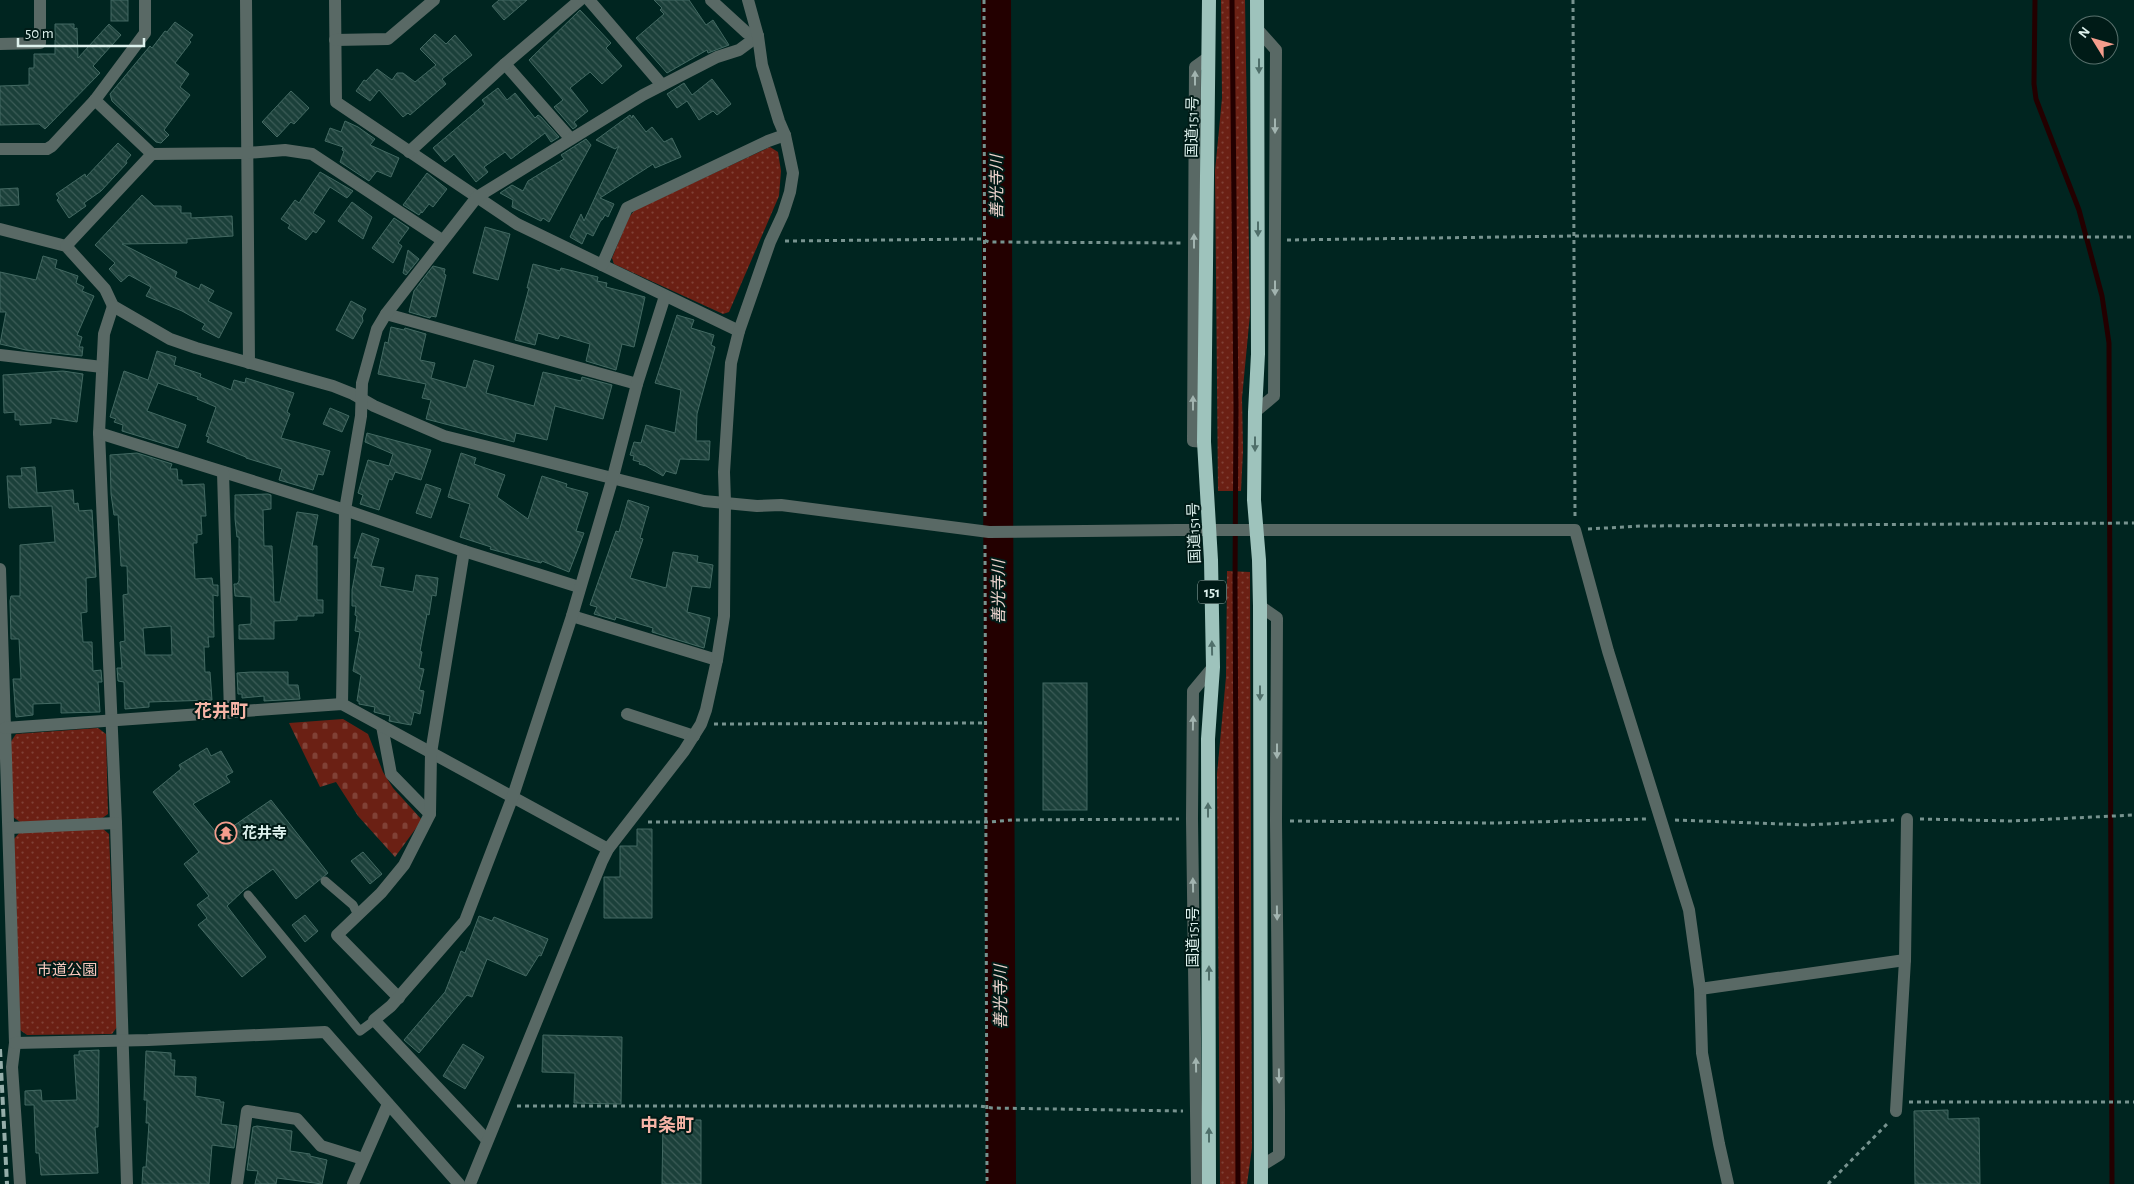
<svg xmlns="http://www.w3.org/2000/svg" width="2134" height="1184" font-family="'Alegreya Sans','Noto Sans JP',sans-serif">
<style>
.grass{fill:url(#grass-dots)}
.cemetery{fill:url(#cemetery-stones)}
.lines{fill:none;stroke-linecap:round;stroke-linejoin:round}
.stream{stroke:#230000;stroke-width:5}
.river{stroke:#230000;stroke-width:30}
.building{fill:url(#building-back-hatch);stroke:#436962;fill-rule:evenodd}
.path{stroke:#77938f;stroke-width:3;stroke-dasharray:4 4;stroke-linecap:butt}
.service{stroke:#596965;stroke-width:9}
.minor{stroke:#596965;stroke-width:12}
.trunk{stroke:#9ec3bc;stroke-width:14}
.rail{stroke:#95aeaa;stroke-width:4;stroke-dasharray:8 4;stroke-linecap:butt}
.oneway{fill:#4f6f6a}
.oneway2{fill:#a2b4b0}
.labels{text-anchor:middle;stroke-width:4;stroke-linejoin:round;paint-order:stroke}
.shield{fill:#001b17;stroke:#9bb1ad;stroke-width:1}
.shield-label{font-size:14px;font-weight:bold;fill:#ddf1ed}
.street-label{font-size:15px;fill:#ddf1ed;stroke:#001b17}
.poi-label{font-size:15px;font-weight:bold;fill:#ddf1ed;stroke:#001b17;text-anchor:start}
.park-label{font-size:15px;fill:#f9c8be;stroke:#001b17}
.water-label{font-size:16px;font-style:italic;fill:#eed5cf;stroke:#001b17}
.quarter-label{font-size:18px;font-weight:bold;fill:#f6b4a6;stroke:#001b17}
</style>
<defs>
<pattern id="grass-dots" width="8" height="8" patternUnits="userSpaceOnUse" patternTransform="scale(1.25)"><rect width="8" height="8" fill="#6b2014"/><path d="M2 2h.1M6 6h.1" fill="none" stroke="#804136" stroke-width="1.8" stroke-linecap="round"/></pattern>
<pattern id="cemetery-stones" width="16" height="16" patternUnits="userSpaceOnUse" patternTransform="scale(1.25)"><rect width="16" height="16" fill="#6b2014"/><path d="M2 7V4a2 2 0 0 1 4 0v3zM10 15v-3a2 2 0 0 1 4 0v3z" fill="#804136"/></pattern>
<pattern id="building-back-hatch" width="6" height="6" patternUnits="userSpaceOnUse" patternTransform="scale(1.25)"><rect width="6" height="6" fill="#1b403a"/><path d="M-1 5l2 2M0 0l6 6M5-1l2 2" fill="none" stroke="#3c5c57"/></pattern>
</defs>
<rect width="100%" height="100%" fill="#002520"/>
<g class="grass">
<polygon points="1221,0 1245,0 1250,314 1242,398 1243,451 1241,491 1218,491 1215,171 1222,98"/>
<polygon points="770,147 778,152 781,171 779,196 729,312 723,314 614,264 612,258 629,217 635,210"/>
<polygon points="1227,571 1250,572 1252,1148 1247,1184 1220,1184 1217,774 1226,677"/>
<polygon points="98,728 106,734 108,814 101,819 20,822 13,817 10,743 16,734"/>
<polygon points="102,828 109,834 117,1027 112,1034 27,1035 20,1030 14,839 20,832"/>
</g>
<polygon class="cemetery" points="343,719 368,734 383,772 393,788 422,820 395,857 358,816 336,782 320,787 289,723"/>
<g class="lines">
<g class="stream">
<polyline points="1232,0 1236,407 1235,582 1238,1184"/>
<polyline points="2035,0 2034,84 2036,99 2079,210 2102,296 2109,343 2112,1184"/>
</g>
<polyline class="river" points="996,0 1001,1184"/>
</g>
<g class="building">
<rect x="111" y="0" width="17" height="21"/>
<polygon points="499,0 527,0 504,20 492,6"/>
<polygon points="654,0 689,0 706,25 713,20 729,45 708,53 707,50 667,73 636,38 664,14 660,10 662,8"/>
<polygon points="580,10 611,43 606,48 622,66 602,84 590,72 570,88 588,111 574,122 577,126 573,129 554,107 563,100 529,60"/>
<polygon points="175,22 193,35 189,40 191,42 175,63 189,74 180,87 190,95 164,130 169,135 161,143 156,142 112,101 110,94 150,46 152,48 165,31 167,32"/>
<polygon points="55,24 74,24 74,29 77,28 78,58 109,24 121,35 93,66 100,73 45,129 39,124 0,125 0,86 29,85 29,68 34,68 34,54 55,54"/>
<polygon points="435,34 446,44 455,35 472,55 442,79 446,84 410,115 408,113 403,117 379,90 370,101 356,91 364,80 366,81 377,69 392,80 397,73 403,73 415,82 436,65 420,49"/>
<polygon points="712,79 731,104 717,115 713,111 699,120 687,101 677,108 667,94 684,83 692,95"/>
<polygon points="498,88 507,100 515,93 535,118 538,115 541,117 559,137 551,142 545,133 511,159 505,152 484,167 488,172 476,182 454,154 445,162 433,148 485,104 482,100"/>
<polygon points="291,91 309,108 294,124 291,122 277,137 262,122"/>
<polygon points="630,115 632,118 633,115 646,132 652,127 664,142 672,138 681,157 655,168 653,164 600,198 614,204 608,217 605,215 602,220 601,220 593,236 587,233 582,244 570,237 581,214 584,221 619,146 615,149 596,140"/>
<polygon points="345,121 358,127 375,139 370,145 399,158 391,177 377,171 369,181 340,162 344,151 342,150 343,147 325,141 330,128 341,132"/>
<polygon points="586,139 591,145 549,222 543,218 541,221 512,207 513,200 500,193 512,185 523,191 528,181 564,159 561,155"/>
<polygon points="118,143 131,155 126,161 127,163 101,191 84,203 86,206 69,218 57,200 59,198 56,194 85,174 86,177"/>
<polygon points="320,172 353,191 347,198 330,187 313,213 325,221 316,233 313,231 306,240 288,228 290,225 281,219 295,200 299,203"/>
<polygon points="427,173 447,189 433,207 429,204 422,213 421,212 419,215 403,205"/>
<polygon points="18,188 19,205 0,206 0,189"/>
<polygon points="142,195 154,206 181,206 181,213 191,213 191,218 232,216 233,236 187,239 187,243 122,244 177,272 175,277 199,289 201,284 214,291 208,301 232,313 219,338 202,329 205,324 182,311 146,296 151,287 129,275 121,282 109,269 115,263 95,245"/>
<polygon points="352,202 372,217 363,239 338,221"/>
<polygon points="394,218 409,228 398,243 402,246 393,263 372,248"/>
<polygon points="485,227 510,234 498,280 473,273"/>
<polygon points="408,250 419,259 406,275 403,273"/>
<polygon points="43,256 57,260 55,268 78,276 76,283 84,287 82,291 94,296 77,335 82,337 79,347 83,347 82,356 26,350 0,344 6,312 0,312 0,272 36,280"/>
<polygon points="533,264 560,271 561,268 598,277 597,281 607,283 606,287 645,297 634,347 622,344 616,370 586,361 590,344 560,335 558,339 538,333 535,345 515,340 529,288 527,288"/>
<polygon points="433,266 445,269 444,274 446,275 436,317 431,316 430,318 409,312 414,291"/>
<polygon points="351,301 366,309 362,316 363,321 353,339 336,330"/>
<polygon points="677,315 694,320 691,328 714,335 711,345 715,347 697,414 696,441 710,441 709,460 680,459 676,474 666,471 663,476 646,466 639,464 640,462 633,460 634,456 630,455 634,442 641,443 646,425 675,433 681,390 655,383"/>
<polygon points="391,327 404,330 405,328 426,334 420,360 435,363 431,378 466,388 474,360 494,366 486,393 534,406 543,372 581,381 582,377 612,385 603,419 555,406 547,440 516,433 514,442 426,419 431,400 422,398 426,384 378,374 385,342 388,343"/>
<polygon points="157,351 176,357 174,365 201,374 200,377 231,390 234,380 245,383 246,378 294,393 287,412 290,414 281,438 330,451 323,475 318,474 313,490 279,480 282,469 246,458 246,457 207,442 209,437 206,436 216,407 197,399 198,397 158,383 147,411 186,425 178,448 122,431 123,425 114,422 116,419 110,417 124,371 148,380"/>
<polygon points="63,371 83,374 77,422 51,418 51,423 20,425 20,420 15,420 15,412 4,413 3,375"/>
<polygon points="330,408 349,416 342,432 323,424"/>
<polygon points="367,433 431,450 421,480 395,472 392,480 389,479 379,510 360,504 363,495 358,493 368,460 389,466 393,454 365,442"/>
<path d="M137 453 172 464 170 469H177L178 480H182V485L204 484 206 516H201L202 534 197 535V543H193L195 579 212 578 213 585H218V596L213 595 214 637H208L209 647H204L205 672H210L212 700 149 702V707L125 709 124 682 118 681 117 668H122L120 642 125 641 123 595 128 594 127 566H121L118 515H114L111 494 110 455ZM171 626 172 655H145L143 628Z"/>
<polygon points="461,453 476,458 474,464 505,475 497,497 528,519 542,476 567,484 566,487 588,493 576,531 584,533 569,572 542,561 541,563 490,549 491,547 460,537 470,504 448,497"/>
<polygon points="35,467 37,493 73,490 74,504 78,503 79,511 92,510 96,577 86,578 87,612 81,613 83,642 92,642 93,671 101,670 102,682 98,682 100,712 61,713 61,703 33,704 33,715 16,717 13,679 21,679 19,639 11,639 10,601 11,596 20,596 20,545 55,542 52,506 9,508 7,476 22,476 21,468"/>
<polygon points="426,484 441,489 431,518 416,513"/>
<polygon points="268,494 271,495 271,509 263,510 264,546 272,546 274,602 280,602 297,512 318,515 312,546 317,546 317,600 323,600 323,613 314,613 314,616 297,616 297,620 274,621 274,639 239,639 239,625 251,624 251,597 235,596 234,584 237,584 239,581 239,537 237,537 235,519 235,495"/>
<polygon points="628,500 649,507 640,538 643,539 630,578 666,588 673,552 698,556 697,562 713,565 710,588 692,586 687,612 710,618 704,648 652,632 653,628 616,617 615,620 594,614 597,607 590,605 616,531 619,532"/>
<polygon points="362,533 379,539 371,566 384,568 380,586 413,592 416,575 438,578 436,596 432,595 429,615 427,614 420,651 422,652 419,668 424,669 419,690 424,691 420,714 414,712 411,725 389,721 390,716 374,712 375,707 359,704 359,701 357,701 361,675 353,671 360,632 355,631 357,616 355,615 356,606 352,606 352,590 358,558 354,558"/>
<polygon points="251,672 288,672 288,685 298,685 300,699 264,701 264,696 242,698 242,694 238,694 237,673"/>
<rect x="1043" y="683" width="44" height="127"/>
<polygon points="207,748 211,756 221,751 233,772 226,776 230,782 193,804 219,836 271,800 328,873 296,899 273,869 244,890 227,906 266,957 242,977 198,925 207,918 197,905 209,896 184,864 199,852 153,792 181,769 179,765"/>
<polygon points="637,829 652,829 652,918 604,918 604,877 620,877 620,846 637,846"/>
<polygon points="363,852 382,874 370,884 351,861"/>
<polygon points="305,915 318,931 305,942 292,925"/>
<polygon points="479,916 492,921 494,917 548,939 541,956 539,955 526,976 487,959 472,997 467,995 419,1053 404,1040 445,992 461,951 465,953"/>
<polygon points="543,1035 622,1037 621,1104 574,1103 575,1073 542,1072"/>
<polygon points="463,1044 484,1057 465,1089 443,1076"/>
<polygon points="99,1050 98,1127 95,1127 98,1173 41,1175 39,1153 36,1153 34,1105 25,1105 25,1091 41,1090 42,1101 77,1100 74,1055 79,1055 79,1051"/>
<polygon points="146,1051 171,1053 171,1060 175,1060 174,1076 196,1077 195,1096 220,1100 220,1102 224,1102 221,1124 237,1126 234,1148 212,1145 209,1184 142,1184 143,1167 146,1167 149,1123 146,1123 147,1100 144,1100"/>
<polygon points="1948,1110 1948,1119 1979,1118 1980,1184 1915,1184 1914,1111"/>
<polygon points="663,1120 701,1120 701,1184 662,1184"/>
<polygon points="257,1126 292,1131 290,1151 310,1154 310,1156 327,1160 322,1184 277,1178 276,1184 255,1184 258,1171 247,1170 253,1127"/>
</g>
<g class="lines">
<g class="path">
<polyline points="984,0 985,518"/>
<polyline points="1573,0 1575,517"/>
<polyline points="1287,240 1575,236 2134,237"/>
<polyline points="785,241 981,239 989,242 1181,243"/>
<polyline points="1588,529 1642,526 2134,523"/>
<polyline points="985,545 987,1184"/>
<polyline points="714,724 986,723"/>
<polyline points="1920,819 2012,821 2134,815"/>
<polyline points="1675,820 1808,825 1894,820"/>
<polyline points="1290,821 1494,823 1646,819"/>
<polyline points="648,822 989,822 1012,820 1179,819"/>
<polyline points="1909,1102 2134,1102"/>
<polyline points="517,1106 980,1106 992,1108 1183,1111"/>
<polyline points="1828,1184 1889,1122"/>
</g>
<g class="service">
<polyline points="325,881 353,905 358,915"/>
<polyline points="248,895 360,1031 375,1020"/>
</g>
<g class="minor">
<polyline points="246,0 249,363"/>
<polyline points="335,0 336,102 517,224 739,331"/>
<polyline points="589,0 662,85"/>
<polyline points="711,0 747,33 758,36"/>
<polyline points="335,40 388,39 434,0"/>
<polyline points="0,44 40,43 40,0"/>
<polyline points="505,64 570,138"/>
<polyline points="95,100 152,154"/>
<polyline points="0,149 47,149 52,146 95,100 145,33 145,0"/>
<polyline points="409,152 505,64 580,0"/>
<polyline points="0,229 66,246 105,289 113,306 170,339 196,348 333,386 353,394 374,406 444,436 704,501 757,506 781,505 989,532 1177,530 1575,530 1608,651 1689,910 1700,989 1702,1053 1719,1144 1728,1184"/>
<polyline points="66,246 152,154 247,153 285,150 312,154 442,240"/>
<polyline points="602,265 627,208 768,141 785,135"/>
<polyline points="113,306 104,334 99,433 116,823 127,1184"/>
<polyline points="386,314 637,384"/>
<polyline points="0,355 102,367"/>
<polyline points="1255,412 1274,396 1276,50 1259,31"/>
<polyline points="99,433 345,510 464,551 579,587"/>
<polyline points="1204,442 1193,441 1195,67 1209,57"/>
<polyline points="223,472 230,713"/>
<polyline points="0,569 15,1043 12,1067 20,1184"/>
<polyline points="1260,606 1277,618 1276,821 1279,1109 1279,1155 1261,1166"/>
<polyline points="572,616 717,660"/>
<polyline points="342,704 345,510 361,416 362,383 377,329 386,314 477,197 643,95 717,57 739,50 758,36"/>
<polyline points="627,714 694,736"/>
<polyline points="382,726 391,774 430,814"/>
<polyline points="5,728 342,704 608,849"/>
<polyline points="9,828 116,823"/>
<polyline points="1700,989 1905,960"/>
<polyline points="399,998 337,935 381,893 404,865 430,814 431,753 464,551"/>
<polyline points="15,1043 148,1040 325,1032 459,1184"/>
<polyline points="1896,1111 1905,960 1907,819"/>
<polyline points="487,1140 374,1020 391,1006 465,921 513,796 572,616 613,477 637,384 665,296"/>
<polyline points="237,1184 247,1111 297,1119 321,1146 363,1159"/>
<polyline points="353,1184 388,1104"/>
<polyline points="470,1184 602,861 608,849 684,751 701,724 706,710 717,660 724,616 725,502 724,472 731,363 739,331 770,242 783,214 790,192 793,173 785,135 779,121 762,65 758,36 748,0"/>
<polyline points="1197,1184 1192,819 1193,691 1213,667"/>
</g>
<g class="trunk">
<polyline points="1209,0 1204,442 1211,560 1213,667 1208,739 1209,1184"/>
<polyline points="1257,0 1258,354 1255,412 1254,500 1259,560 1260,606 1261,1184"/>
</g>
<polyline class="rail" points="0,1049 7,1184"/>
</g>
<defs><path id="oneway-solid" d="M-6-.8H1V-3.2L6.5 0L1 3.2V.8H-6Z" transform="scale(1.25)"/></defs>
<g class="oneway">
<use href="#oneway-solid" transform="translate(1259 66) rotate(90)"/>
<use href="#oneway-solid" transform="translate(1258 229) rotate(90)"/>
<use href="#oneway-solid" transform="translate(1255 444) rotate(90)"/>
<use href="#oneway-solid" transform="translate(1212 648) rotate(-91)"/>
<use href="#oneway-solid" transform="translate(1260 693) rotate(90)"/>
<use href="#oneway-solid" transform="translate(1208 810) rotate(-90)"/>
<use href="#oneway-solid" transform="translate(1209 973) rotate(-90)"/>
<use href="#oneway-solid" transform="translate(1209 1135) rotate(-90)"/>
</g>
<g class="oneway2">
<use href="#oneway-solid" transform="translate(1195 78) rotate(-90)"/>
<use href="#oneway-solid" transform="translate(1275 126) rotate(90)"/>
<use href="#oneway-solid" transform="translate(1194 241) rotate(-90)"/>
<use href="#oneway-solid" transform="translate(1275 288) rotate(90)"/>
<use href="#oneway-solid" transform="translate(1193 403) rotate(-90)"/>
<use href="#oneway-solid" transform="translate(1193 723) rotate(-89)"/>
<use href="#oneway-solid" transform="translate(1277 751) rotate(90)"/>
<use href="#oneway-solid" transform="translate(1193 885) rotate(-91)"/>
<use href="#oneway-solid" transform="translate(1277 913) rotate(89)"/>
<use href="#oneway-solid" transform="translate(1196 1065) rotate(-91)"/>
<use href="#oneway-solid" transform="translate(1279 1076) rotate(89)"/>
</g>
<defs>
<g id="temple-ring" transform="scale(1.125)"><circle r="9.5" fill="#001b17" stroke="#f49d8c" stroke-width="1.5"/><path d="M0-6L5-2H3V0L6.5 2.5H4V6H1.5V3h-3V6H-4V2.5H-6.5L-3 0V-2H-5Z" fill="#f49d8c"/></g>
</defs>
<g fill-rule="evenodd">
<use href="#temple-ring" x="226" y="833"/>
</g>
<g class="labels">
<rect class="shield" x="1198" y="580.5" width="28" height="23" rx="4"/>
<g class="shield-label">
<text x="1212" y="597">151</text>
</g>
<g class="street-label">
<text transform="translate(1192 127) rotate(-89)" y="5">国道151号</text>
<text transform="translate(1194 533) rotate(-92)" y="5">国道151号</text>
<text transform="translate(1193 937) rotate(-90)" y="5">国道151号</text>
</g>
<g class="poi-label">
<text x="242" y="838">花井寺</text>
</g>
<g class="park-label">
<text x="67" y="975">市道公園</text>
</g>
<g class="water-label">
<text transform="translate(996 187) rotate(-90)" y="6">善光寺川</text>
<text transform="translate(998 592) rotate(-90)" y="6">善光寺川</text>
<text transform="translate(1000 997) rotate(-90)" y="6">善光寺川</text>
</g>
<g class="quarter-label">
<text x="221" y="717">花井町</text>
<text x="667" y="1131">中条町</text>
</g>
</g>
<g transform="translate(2094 40) rotate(307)"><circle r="24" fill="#001b17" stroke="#58716d"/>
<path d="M0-4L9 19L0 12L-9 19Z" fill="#f49d8c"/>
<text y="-8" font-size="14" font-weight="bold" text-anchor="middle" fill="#ddf1ed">N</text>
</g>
<path d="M18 38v8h126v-8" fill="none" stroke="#ddf1ed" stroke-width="2.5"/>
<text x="25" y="38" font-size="15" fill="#ddf1ed" stroke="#001b17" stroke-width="4" paint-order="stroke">50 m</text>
</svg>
